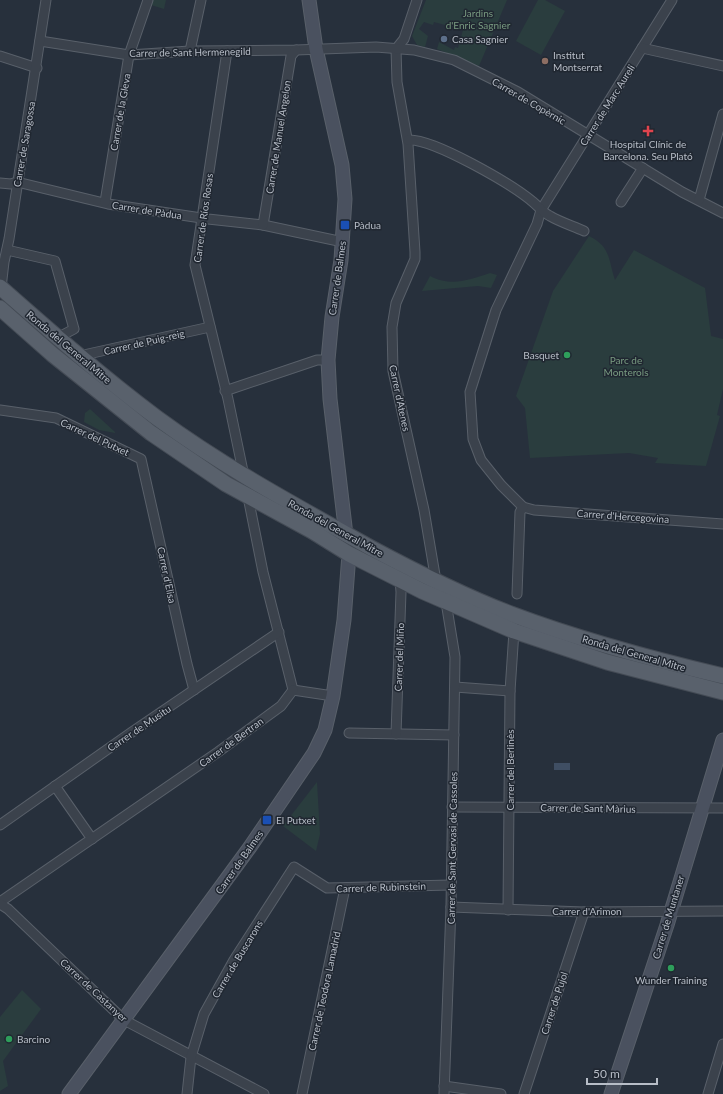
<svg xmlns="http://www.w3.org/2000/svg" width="723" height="1094" font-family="Lato,sans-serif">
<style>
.green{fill:#2a3d3e}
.water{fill:#3f4e63}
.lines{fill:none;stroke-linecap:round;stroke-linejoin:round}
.street-casing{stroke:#59606a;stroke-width:11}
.secondary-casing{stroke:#59606a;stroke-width:15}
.primary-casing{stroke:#444b55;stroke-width:17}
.street{stroke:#3b424c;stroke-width:9}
.secondary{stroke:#4a515f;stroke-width:13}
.primary{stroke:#59616c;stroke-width:15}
.service-dot{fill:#5c6f8a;stroke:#202731;stroke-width:1.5}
.education-dot{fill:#8d6e63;stroke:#202731;stroke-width:1.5}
.health-dot{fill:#e0444e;stroke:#202731;stroke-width:1.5}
.transit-dot{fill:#1a4fb4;stroke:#202731;stroke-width:1.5}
.leisure-dot{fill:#2e9e5b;stroke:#202731;stroke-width:1.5}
.labels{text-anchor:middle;stroke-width:3;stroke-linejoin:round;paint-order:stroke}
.park-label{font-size:10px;fill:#789a80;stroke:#202731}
.poi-label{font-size:10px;fill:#b7bdc7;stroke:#202731;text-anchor:start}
.street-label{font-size:10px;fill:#b7bdc7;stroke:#202731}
</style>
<rect width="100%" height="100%" fill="#27303c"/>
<g class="green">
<polygon points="152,0 166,0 164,9 151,5"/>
<polygon points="426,0 507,0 479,66 437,49 439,42 454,50 455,47 458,48 463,30 434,22 433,25 424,22 419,29 428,36 425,47 417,45 412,36"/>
<polygon points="538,0 545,0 565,11 541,55 516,41"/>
<path d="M589 236C611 247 608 259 615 280L634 250 705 288 711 336 723 339V389L717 415 720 416 706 466 655 463 658 458 629 453 530 458 525 408 516 396 553 291Z"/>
<path d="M490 273 497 275 491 288 478 286 422 291 430 276C452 287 468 280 490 273Z"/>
<polygon points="90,409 115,432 115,433 99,430 84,422 85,413"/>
<polygon points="317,782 320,834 316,851 283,826"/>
<polygon points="22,990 41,1009 3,1061 8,1086 0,1091 0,1017"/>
</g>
<rect class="water" x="554" y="763" width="16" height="7"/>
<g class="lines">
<g class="street-casing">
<g id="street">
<polyline points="417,0 404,39 396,49 397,82 408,144 415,252 415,259 396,303 392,327 393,371 424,510 436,581"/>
<polyline points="672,0 541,210 537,224 496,310 470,392 473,439 481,460 501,485 523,507 534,510 723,524"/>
<polyline points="40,41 129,55 190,51 296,50 376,47 414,50 454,60 518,92 682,192 723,213"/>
<polyline points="642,48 723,66"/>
<polyline points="190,51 201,0"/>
<polyline points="227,51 195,265 228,399 244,476"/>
<polyline points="0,56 37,68"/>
<path d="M408 140C433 138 513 185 533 202 539 207 543 213 550 216 560 222 573 226 584 231"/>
<polyline points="0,183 11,184 17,182 108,204 208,219 263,225 343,242"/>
<polyline points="699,200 723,114"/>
<polyline points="105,202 129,55 148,0"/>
<polyline points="621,202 643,168"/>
<polyline points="263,225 291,56 296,50"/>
<polyline points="7,250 55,261 74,329 57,338"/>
<polyline points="1,288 4,262 9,239 46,0"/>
<polyline points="79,356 210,327"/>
<polyline points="225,391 317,360 328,360"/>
<polyline points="0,410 56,418 141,459 187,664 194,690"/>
<polyline points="248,497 263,572 293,690"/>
<polyline points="517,594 520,512 523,507"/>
<polyline points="455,687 510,691"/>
<polyline points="293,690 333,696"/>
<polyline points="349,733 454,735"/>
<polyline points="396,734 401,592 400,580"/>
<polyline points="55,786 92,839"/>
<polyline points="452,807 723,808"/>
<polyline points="0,825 132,732 279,632"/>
<polyline points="0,902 218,752 281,706 293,690"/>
<polyline points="0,904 8,909 124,1020 264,1094"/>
<polyline points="451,907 584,912 723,911"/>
<polyline points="508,910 510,691 514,631"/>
<polyline points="444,1086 501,1094"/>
<polyline points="187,1094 191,1057 204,1014 234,960 294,867 327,888 451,885"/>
<polyline points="302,1094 345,888"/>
<polyline points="444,1094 451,907 455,657 446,602"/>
<polyline points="524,1094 584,912"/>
<polyline points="708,1094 723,1044"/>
</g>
</g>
<g class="secondary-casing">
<g id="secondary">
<polyline points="309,0 316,49 342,165 345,199 341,260 332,317 328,360 330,399 346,535"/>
<polyline points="69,1094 250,847 314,753 325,730 333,696 344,620 349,554"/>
<polyline points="611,1094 667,925 723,740"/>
</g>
</g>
<g class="primary-casing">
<g id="primary">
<path d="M0 287C51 332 102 377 157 418 225 468 298 507 371 548 416 572 463 596 511 614 580 640 651 659 723 676"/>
<polyline points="0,308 52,354 151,433 226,484 312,531 349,554 422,591 514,631 607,662 723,692"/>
</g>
</g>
<use href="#street" class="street"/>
<use href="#secondary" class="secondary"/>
<use href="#primary" class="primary"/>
</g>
<circle class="service-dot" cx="444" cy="39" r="4"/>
<circle class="education-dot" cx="545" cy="61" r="4"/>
<path class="health-dot" d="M646 125h4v4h4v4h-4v4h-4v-4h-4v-4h4z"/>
<g class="transit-dot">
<rect x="340" y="220" width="10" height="10" rx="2"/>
<rect x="262" y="815" width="10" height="10" rx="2"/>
</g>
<g class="leisure-dot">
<circle cx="567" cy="355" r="4"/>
<circle cx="671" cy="968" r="4"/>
<circle cx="9" cy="1039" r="4"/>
</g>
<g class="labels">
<g class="park-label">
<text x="478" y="17">Jardins<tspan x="478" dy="12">d'Enric Sagnier</tspan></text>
<text x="626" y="364">Parc de<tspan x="626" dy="12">Monterols</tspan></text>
</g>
<g class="poi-label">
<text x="452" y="43">Casa Sagnier</text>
<text x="553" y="59">Institut<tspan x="553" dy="12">Montserrat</tspan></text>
<text x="648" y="148" text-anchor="middle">Hospital Clínic de<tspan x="648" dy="12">Barcelona. Seu Plató</tspan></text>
<text x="354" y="229">Pàdua</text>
<text x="559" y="359" text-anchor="end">Basquet</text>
<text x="276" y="824">El Putxet</text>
<text x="671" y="984" text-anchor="middle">Wunder Training</text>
<text x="17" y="1043">Barcino</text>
</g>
<g class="street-label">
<text transform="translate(190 52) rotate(-1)" y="4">Carrer de Sant Hermenegild</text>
<text transform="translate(529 101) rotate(30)" y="4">Carrer de Copèrnic</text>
<text transform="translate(607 105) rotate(-58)" y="4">Carrer de Marc Aureli</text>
<text transform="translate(120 112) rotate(-80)" y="4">Carrer de la Gleva</text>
<text transform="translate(278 137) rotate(-81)" y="4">Carrer de Manuel Angelon</text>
<text transform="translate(24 144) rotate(-80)" y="4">Carrer de Saragossa</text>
<text transform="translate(147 210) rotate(9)" y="4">Carrer de Pàdua</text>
<text transform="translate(203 218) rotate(-82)" y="4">Carrer de Ríos Rosas</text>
<text transform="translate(337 278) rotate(-82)" y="4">Carrer de Balmes</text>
<text transform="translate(144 342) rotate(-13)" y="4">Carrer de Puig-reig</text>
<text transform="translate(69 347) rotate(40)" y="4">Ronda del General Mitre</text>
<text transform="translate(400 398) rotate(78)" y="4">Carrer d'Atenes</text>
<text transform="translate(95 437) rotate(25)" y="4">Carrer del Putxet</text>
<text transform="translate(623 516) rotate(4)" y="4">Carrer d'Hercegovina</text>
<text transform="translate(336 528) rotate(29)" y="4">Ronda del General Mitre</text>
<text transform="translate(167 575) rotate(78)" y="4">Carrer d'Elisa</text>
<text transform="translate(634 653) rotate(16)" y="4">Ronda del General Mitre</text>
<text transform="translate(399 657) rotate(-88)" y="4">Carrer del Miño</text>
<text transform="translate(139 728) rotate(-34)" y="4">Carrer de Musitu</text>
<text transform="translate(231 742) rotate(-36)" y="4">Carrer de Bertran</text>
<text transform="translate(510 770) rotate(-90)" y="4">Carrer del Berlinès</text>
<text transform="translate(588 808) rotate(1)" y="4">Carrer de Sant Màrius</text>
<text transform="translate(452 848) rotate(-89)" y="4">Carrer de Sant Gervasi de Cassoles</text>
<text transform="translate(239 862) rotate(-55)" y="4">Carrer de Balmes</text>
<text transform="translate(381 887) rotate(-2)" y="4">Carrer de Rubinstein</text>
<text x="587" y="915">Carrer d'Arimon</text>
<text transform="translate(668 917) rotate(-73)" y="4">Carrer de Muntaner</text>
<text transform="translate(237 959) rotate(-59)" y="4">Carrer de Buscarons</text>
<text transform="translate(94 990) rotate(43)" y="4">Carrer de Castanyer</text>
<text transform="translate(324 991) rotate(-78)" y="4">Carrer de Teodora Lamadrid</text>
<text transform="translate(554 1003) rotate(-72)" y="4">Carrer de Pujol</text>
</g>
</g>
<path d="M587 1078v6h70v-6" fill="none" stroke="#b7bdc7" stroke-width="2"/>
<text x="593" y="1078" font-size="12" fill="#b7bdc7" stroke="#202731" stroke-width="3" paint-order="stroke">50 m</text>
</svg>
